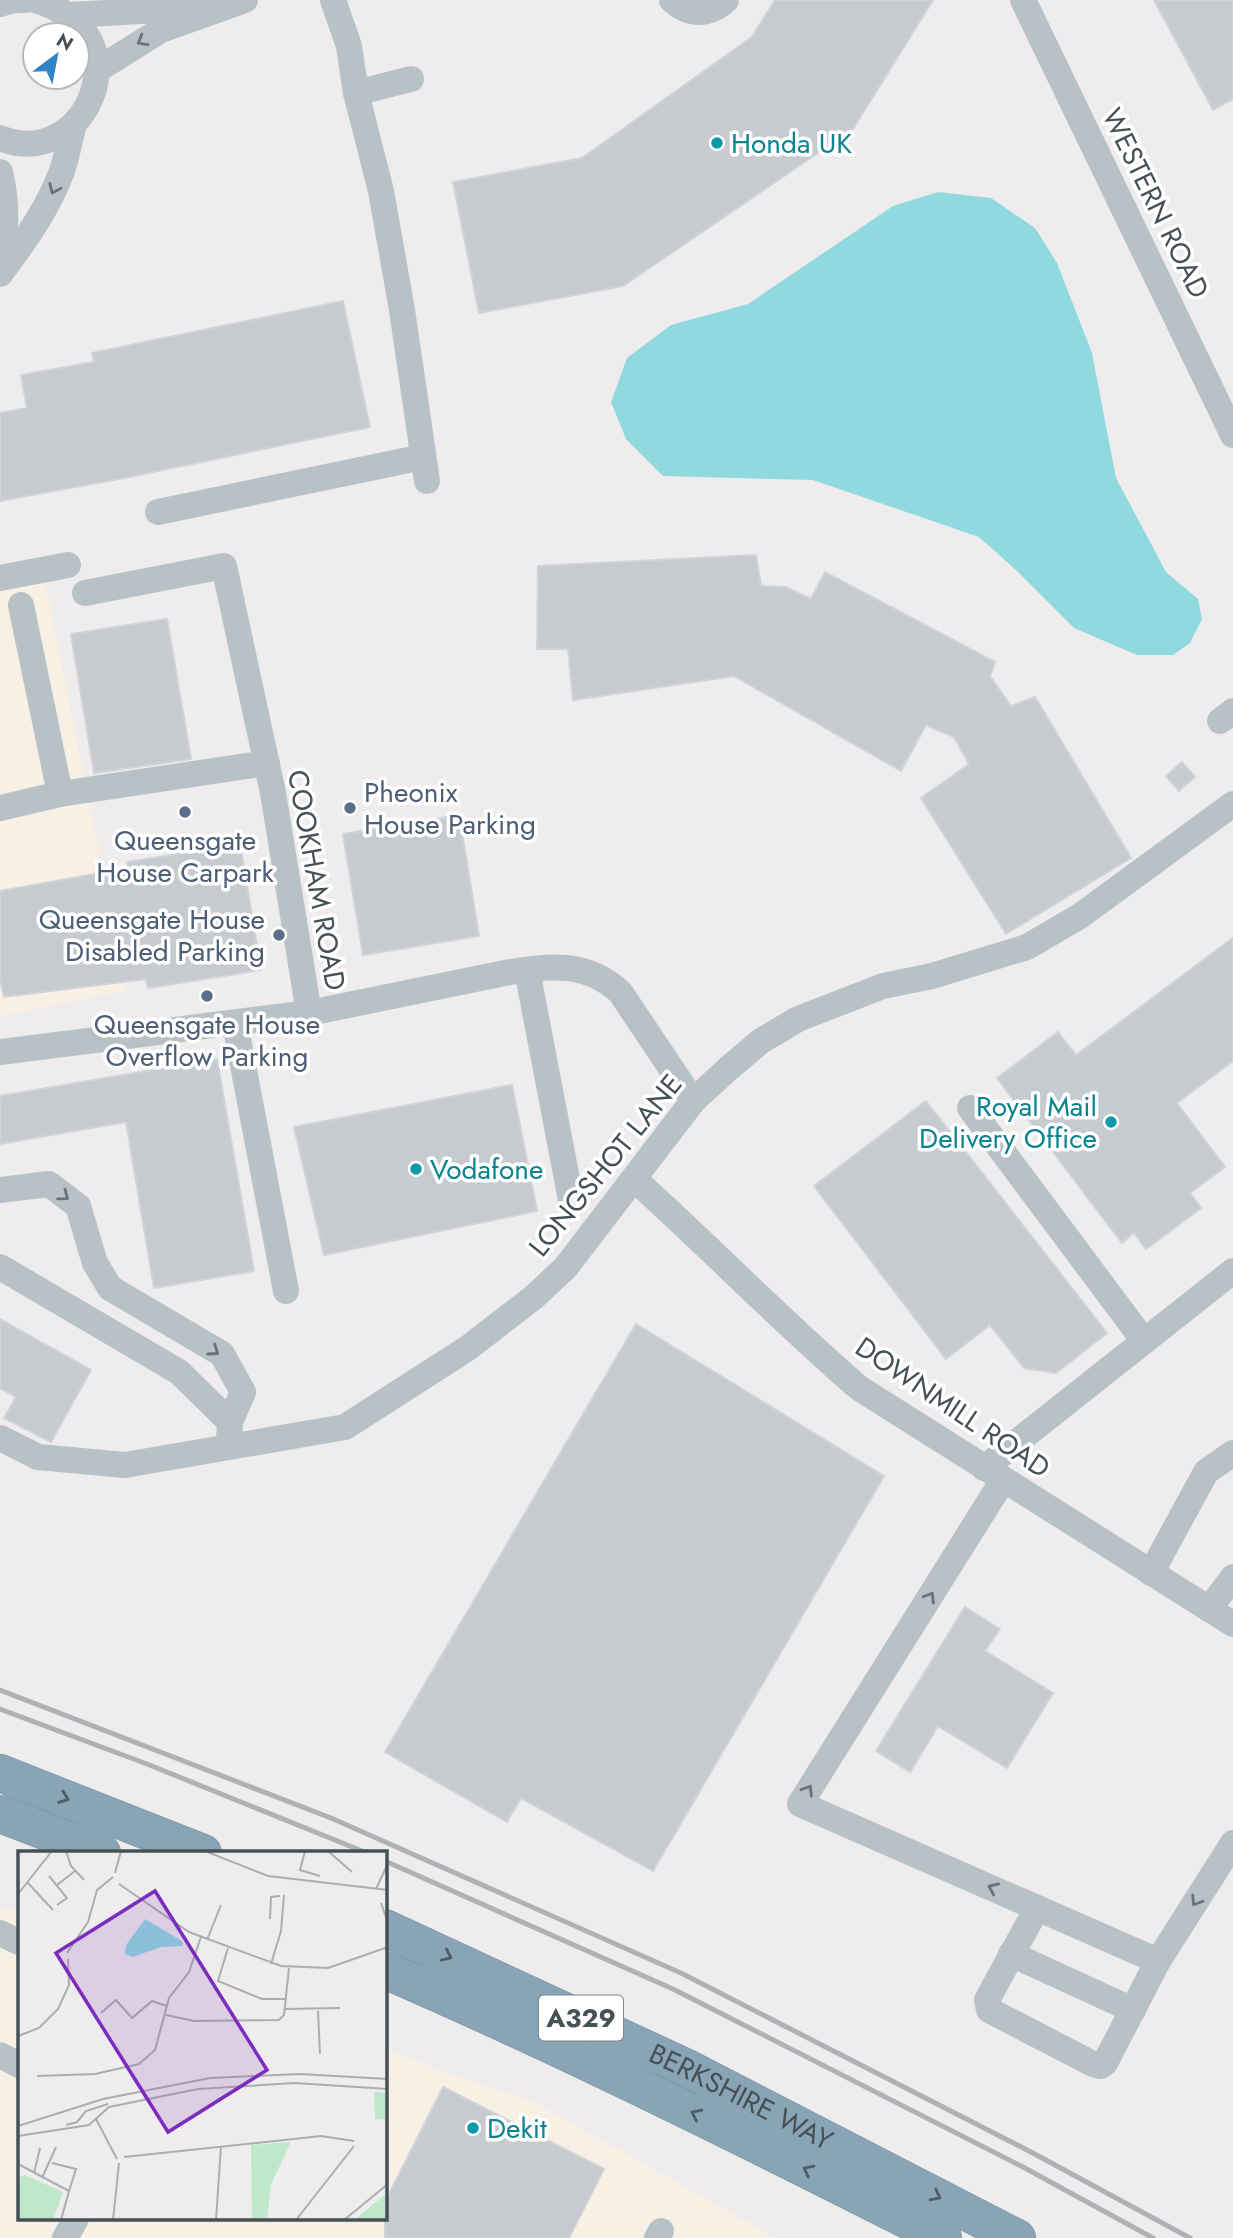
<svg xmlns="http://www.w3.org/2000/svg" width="1233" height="2238" font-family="Jost,sans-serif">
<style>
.commercial{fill:#f8f0e5}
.water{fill:#90d9df}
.building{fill:#c7cace;stroke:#d0d3d7;stroke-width:2}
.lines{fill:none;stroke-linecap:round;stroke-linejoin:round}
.highway-casing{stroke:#748fa1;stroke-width:38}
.minor{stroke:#b8c2c6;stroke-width:26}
.highway{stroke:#89a4b5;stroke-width:37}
.rail{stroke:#afb2b5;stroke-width:5}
.oneway{stroke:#687378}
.oneway2{stroke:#505d64}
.culture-dot{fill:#0f9aa8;stroke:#fff;stroke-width:2.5}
.service-dot{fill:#5c6f8a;stroke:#fff;stroke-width:2.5}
.labels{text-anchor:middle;stroke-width:7;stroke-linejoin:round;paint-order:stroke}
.shield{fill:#fff;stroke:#7e8589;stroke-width:2}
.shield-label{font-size:26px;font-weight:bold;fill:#465156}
.culture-label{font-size:28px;fill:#0d838f;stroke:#fff;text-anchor:start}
.street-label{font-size:28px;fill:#465156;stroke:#fff}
.service-label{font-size:28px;fill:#4e5e75;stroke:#fff}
.inset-road{fill:none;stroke:#abaeb0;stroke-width:2}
.view{fill:#7b2cbf;fill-opacity:0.15;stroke:#7b2cbf;stroke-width:3.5}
.inset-edge{fill:none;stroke:#465156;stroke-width:3.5}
</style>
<rect width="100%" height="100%" fill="#eeecec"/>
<g class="commercial">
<polygon points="42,566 127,990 0,1017 0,574"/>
<polygon points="0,1907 19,1912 19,2219 385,2219 385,2048 447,2073 533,2101 776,2238 0,2238"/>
</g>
<polygon class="water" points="938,192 991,198 1035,228 1057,263 1092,353 1116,478 1166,572 1198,599 1202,619 1190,643 1173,655 1137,655 1074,628 1017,571 979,537 813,480 663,476 626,439 611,402 627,358 671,325 748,304 893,206"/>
<g class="building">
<polygon points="775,0 933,0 853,129 623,286 479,313 453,182 582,158 752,37"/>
<polygon points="1154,0 1233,0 1233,99 1213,110"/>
<polygon points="343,301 370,427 119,479 0,501 0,413 27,408 21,375 94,362 92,353"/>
<polygon points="756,555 761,586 786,587 811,599 825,572 995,662 990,676 1011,706 1035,697 1131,858 1006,934 921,798 969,764 954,737 926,725 901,771 734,676 573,700 568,649 537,649 538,566"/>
<polygon points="167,619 191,759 94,773 71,634"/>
<polygon points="1182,762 1195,777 1179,791 1166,776"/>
<polygon points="459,815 479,936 363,955 343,834"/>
<polygon points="240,844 261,970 148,988 146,979 4,997 0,979 0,891 128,868 127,862"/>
<polygon points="1233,938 1233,1061 1177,1103 1225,1167 1190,1193 1201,1208 1146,1249 1134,1233 1122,1243 997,1078 1058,1032 1076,1055"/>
<polygon points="217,1059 254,1271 154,1288 126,1122 0,1144 0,1096"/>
<polygon points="512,1085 537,1211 324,1255 294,1127"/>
<polygon points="926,1101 1107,1333 1056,1373 1024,1368 990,1325 946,1359 814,1186"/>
<polygon points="0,1319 91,1370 51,1442 4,1418 16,1397 0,1388"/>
<polygon points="636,1324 884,1476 653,1871 521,1798 507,1822 385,1752"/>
<polygon points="965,1607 1000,1629 985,1651 1053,1693 1007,1768 938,1726 910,1772 876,1751"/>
<polygon points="443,2087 604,2169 569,2238 385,2238 385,2202"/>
</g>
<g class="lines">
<g class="highway-casing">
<g id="highway">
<polyline points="0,1773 203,1853"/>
<polyline points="0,1814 102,1853"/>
<path id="s1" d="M385 1928 685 2067 1017 2238"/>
<path d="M385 1970C574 2052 759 2145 943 2238"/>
</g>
</g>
<g class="minor">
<polyline points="333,0 349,46 356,93 381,191 402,310 427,481"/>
<path d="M672 0C689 16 709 16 726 0"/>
<polyline points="1023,0 1233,435"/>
<polyline points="0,4 14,0 25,0"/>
<polyline points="70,15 194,8"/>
<polyline points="97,70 161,30 245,0"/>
<polyline points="356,93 411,79"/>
<path d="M0 138C85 173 149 33 35 0"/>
<path d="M0 172C8 204 6 239 0 271"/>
<path d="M0 274C24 242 48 209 62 171 67 156 70 139 74 124"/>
<polyline points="158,512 423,457"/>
<polyline points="0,578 68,565"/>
<polyline points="85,593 224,566 273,793 309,1013"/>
<polyline points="21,605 60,794"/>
<polyline points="1220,721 1233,711"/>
<polyline points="0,808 60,794 267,763"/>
<polyline points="527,970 571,1200"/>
<polyline points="235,1023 286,1291"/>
<path d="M0 1052 309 1013 510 972C552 965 587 962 620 992L693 1101"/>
<polyline points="970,1108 1144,1341"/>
<path d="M634 1179C710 1247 781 1321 859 1388L1233 1624"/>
<polyline points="0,1190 49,1184 78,1206 95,1263 110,1288 222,1354 243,1392 230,1422"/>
<polyline points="0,1267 179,1372 230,1422 229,1439"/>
<polyline points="0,1438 38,1457 125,1465 345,1427 468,1348 534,1297 566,1267 693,1101 729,1068 761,1041 798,1019 883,986 932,976 1027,947 1080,916 1233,804"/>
<polyline points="984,1468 1233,1271"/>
<polyline points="1003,1480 800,1804 1158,1961 1233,1843"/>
<polyline points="1151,1573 1206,1472 1233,1453"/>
<polyline points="1209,1609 1233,1577"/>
<polyline points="1037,1908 987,2000 989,2010 1093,2064 1100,2066 1105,2063 1158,1961"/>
<polyline points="0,1933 19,1942"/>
<polyline points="1011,1954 1133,2010"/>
<polyline points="0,2055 19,2065"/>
<polyline points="65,2238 76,2219"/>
<polyline points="657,2238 661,2231"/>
</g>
<use href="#highway" class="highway"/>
<g class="rail">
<polyline points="0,1690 331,1818 681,1973 1031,2152 1190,2238"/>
<polyline points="0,1709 147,1764 367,1853"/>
<polyline points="385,1861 673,1989 1023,2167 1153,2238"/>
</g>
</g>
<defs><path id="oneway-chevron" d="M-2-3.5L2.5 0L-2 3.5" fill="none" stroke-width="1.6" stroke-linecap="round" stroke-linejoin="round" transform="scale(1.75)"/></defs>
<g class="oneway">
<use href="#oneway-chevron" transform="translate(142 41) rotate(150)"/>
<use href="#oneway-chevron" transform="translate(54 189) rotate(114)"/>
<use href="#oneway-chevron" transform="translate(64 1196) rotate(37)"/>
<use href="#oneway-chevron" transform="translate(214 1351) rotate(35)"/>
<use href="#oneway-chevron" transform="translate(930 1597) rotate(-58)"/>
<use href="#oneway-chevron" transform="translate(808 1790) rotate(-58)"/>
<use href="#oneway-chevron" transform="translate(993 1888) rotate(-156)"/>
<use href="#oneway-chevron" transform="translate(1196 1901) rotate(122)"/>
</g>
<g class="oneway2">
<use href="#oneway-chevron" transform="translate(64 1798) rotate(21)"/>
<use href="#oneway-chevron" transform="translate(447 1956) rotate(25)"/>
<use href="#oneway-chevron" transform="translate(696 2114) rotate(-154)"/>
<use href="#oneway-chevron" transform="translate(808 2170) rotate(-153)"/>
<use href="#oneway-chevron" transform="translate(936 2196) rotate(27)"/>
</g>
<g class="culture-dot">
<circle cx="717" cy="143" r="7"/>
<circle cx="1111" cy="1122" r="7"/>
<circle cx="416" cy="1169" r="7"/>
<circle cx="473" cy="2128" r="7"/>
</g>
<g class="service-dot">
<circle cx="350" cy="808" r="7"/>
<circle cx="185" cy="812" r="7"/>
<circle cx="279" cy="935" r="7"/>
<circle cx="207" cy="996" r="7"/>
</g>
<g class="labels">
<rect class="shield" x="539" y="1995.5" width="84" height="45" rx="5"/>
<g class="shield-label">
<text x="581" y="2027">A329</text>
</g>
<g class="culture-label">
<text x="731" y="153">Honda UK</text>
<text x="1097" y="1116" text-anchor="end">Royal Mail<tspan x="1097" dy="32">Delivery Office</tspan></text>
<text x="430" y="1179">Vodafone</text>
<text x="487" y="2138">Dekit</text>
</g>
<g class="street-label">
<text transform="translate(1156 203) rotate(64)" y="10">WESTERN ROAD</text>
<text transform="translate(317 880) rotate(80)" y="10">COOKHAM ROAD</text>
<text transform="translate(605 1165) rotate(-51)" y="10">LONGSHOT LANE</text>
<text transform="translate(953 1407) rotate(34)" y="10">DOWNMILL ROAD</text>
<text dy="10" stroke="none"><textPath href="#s1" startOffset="394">BERKSHIRE WAY</textPath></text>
</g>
<g class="service-label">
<text x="364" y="802" text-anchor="start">Pheonix<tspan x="364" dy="32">House Parking</tspan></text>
<text x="185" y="850">Queensgate<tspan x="185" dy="32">House Carpark</tspan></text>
<text x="265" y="929" text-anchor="end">Queensgate House<tspan x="265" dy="32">Disabled Parking</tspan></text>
<text x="207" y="1034">Queensgate House<tspan x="207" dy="32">Overflow Parking</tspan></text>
</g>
</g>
<g transform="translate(18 1851)">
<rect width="369" height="369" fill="#eeecec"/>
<path d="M356 241 369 242V269L357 268ZM273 291 253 333 249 369H234L233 294ZM7 324 45 341 35 369H0V327ZM369 342V369H338L343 363Z" fill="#bee8c9"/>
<path d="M127 68 164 90 165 95 143 96 115 106 107 103 108 94Z" fill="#90d9df"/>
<path class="inset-road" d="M48 0 53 15 66 29M187 0 250 25 370 39M287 0 282 19 302 25M310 0 334 21M97 22 103 0M31 25 49 47 39 54M9 31 35 59M101 33 171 81 263 115 310 117 370 96M39 34 57 20M358 38 370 12M0 43 34 0M363 52 370 72M252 68 253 46 262 45M189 89 203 54M210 97 200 130 244 148H268M49 102 70 71 79 39 95 26M253 113 263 80 266 44M267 158 322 157M300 160 302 203M83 162 98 149 114 167 134 150 149 155M148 164 176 170 261 169 266 164 271 117M0 185 21 177 40 158 51 134 50 108M19 225 77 223 121 213 137 199 151 147 171 121 183 86M78 268 99 308M48 274 59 271 68 260 90 253M0 275 85 248 192 227 282 223 370 228M0 285 71 274 91 256 180 238 277 232 370 238M106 306 303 285 336 290M34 312 58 318 51 340M0 313 51 340 43 369M16 322 22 297M24 327 38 296M95 369 101 312M198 369 203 295M278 369 336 295M326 369 370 333"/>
<path class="view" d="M137 40 249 219 150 281 38 102Z"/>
<rect width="369" height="369" class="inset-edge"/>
</g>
<g transform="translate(56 56) rotate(32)"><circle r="33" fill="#ffffff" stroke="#b5b9bb" stroke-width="2"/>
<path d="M0-5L12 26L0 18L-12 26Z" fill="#2f84c5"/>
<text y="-10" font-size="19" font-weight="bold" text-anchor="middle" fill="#465156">N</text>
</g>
</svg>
